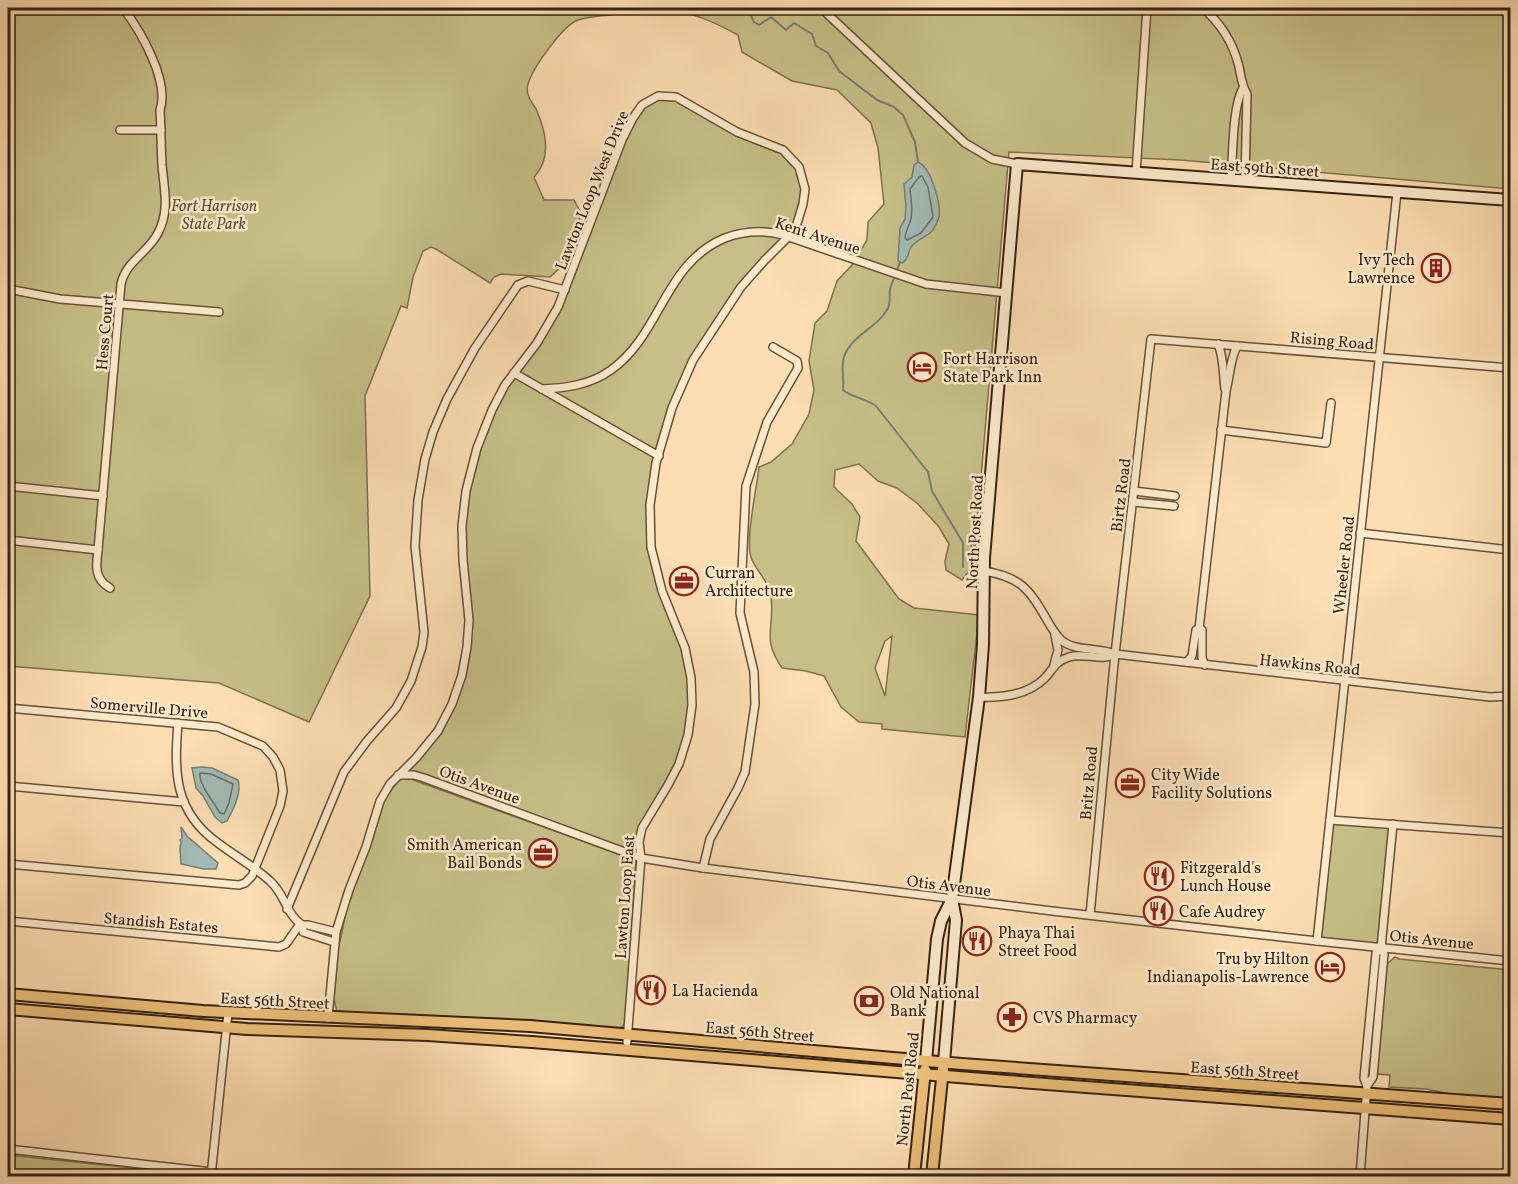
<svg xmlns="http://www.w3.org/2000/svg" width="1518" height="1184" font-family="Vollkorn,serif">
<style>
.green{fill:#c7bf87;stroke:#7e704c;stroke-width:1.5;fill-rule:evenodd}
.water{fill:#a1bbb4;stroke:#767e73;stroke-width:1.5}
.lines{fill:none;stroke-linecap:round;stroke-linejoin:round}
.shore{stroke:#6b6e62;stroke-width:1.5}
.stream{stroke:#767e73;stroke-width:2}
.street-casing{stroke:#675139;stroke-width:10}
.secondary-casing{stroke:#352211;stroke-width:14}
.primary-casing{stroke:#352211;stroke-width:14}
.street{stroke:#fdeacd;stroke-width:7}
.secondary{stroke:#fdeacd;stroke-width:10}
.primary{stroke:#eebf79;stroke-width:10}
.labels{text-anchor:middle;stroke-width:5;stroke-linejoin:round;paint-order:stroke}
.street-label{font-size:16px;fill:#352211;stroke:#fdeacd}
.park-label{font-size:16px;font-style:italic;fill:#615134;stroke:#fdeacd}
.poi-label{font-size:16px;fill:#352211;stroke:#fdeacd;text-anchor:start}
</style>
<rect width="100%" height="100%" fill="#fcdeb2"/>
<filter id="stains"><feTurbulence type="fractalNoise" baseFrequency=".00333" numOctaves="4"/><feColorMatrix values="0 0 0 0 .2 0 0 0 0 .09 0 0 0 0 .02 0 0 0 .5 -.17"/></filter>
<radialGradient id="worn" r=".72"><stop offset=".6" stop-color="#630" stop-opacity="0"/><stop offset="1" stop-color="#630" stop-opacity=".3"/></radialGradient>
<g class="green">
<path d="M8 8H1510V189L1180 160 1009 152 975 547 971 541 973 566 962 580 946 570 945 561 949 544 939 527 918 504 897 488 878 481 859 464 835 470 834 487 852 504 860 517 856 541 899 599 914 608 979 615 965 737 882 729V724L859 722 841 707 824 676 806 671 782 668C761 638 775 628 771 597 768 580 758 573 752 560 744 544 757 487 759 467L771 462 792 444 809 414 814 390 809 361 815 323 827 311 837 281 852 265 867 240 868 222 884 204 878 148 871 123 837 90 792 81 742 52 738 35C716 23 695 13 669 10 655 8 638 12 624 14 609 15 592 16 578 20 563 25 532 69 528 84 525 94 531 101 536 109 546 131 552 158 534 177L544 200H574L581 213 574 241 564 264 550 277 501 274 494 277 490 283 436 249 431 247 423 251 413 277 407 308 401 306 365 396 370 596 309 722 219 683 8 666ZM892 636 885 696 875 668 885 641Z"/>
<polygon points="665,95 791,157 804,180 797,225 764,261 710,331 672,408 650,498 653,557 679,628 692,691 683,752 644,823 641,858 424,778 398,775 445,719 467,647 463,560 466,491 492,410 548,325 637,110"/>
<polygon points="408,778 632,859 636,862 625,1023 620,1029 341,1013 337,1012 334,1000 338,950 350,894 385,797 400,779"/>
<polygon points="1330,820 1393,824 1381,948 1317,941"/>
<polygon points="1395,957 1399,959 1510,970 1510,1100 1470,1098 1426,1089 1389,1087 1390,1075 1376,1074 1387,964"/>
<polygon points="8,1155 192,1174 199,1176 8,1176"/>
</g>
<g class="water">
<path d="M918 162C931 167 941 204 939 217 938 221 935 226 933 230 927 237 916 240 911 247 907 254 909 259 902 263L898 261 900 228 905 219 906 206 904 184 912 177 914 165Z"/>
<path d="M202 767 212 768 238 780C242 793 233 810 227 821L222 823 215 817 203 796 196 788 192 768Z"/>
<polygon points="181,827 187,836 218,863 216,869 204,869 181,864 180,850 181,842 180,840 182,838"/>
</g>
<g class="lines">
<g class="shore">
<path d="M922 176 928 187 933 217 921 233 907 240 905 238C906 230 909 226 911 219 913 209 911 199 910 189L919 177Z"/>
<path d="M200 773 211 774 233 784 229 803 224 814 220 813C214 802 198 784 200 773Z"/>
</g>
<g class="stream">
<polyline points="747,8 754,22 759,25 771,17 786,30 794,23 812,34 816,46 828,53 839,71 877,100 894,107 903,115 915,142 918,162"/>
<path d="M900 262C897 271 893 280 890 289 889 295 891 302 888 308 878 328 851 335 844 357 841 366 844 379 843 390 853 398 865 398 876 406L928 472 932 491 963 543V567"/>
</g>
<g class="street-casing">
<g id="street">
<polyline points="821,8 965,143 992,159 1017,164"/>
<path d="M1203 8C1219 22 1232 41 1238 63 1241 73 1241 85 1247 94L1245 181"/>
<polyline points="120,130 161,130"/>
<polyline points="1136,173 1147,8"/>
<path d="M1231 180C1233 157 1232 107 1243 88"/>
<polyline points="8,289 60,299 219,312"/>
<path d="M1218 344C1224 358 1223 374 1225 389"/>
<polyline points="514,373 659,456"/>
<path d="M542 389C566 388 590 385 611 370 661 335 664 263 725 238 744 231 764 230 783 235L926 284 1007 293"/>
<polyline points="1221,430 1326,443 1331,403"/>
<polyline points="8,486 103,496"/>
<polyline points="1134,491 1175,496"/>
<polyline points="1133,502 1174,506"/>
<polyline points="1360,533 1510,550"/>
<path d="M8 540 98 550C96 566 94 579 110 588"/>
<path d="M98 550 121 284C126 261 148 253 158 233 170 210 164 189 162 165 161 147 161 128 160 110 170 81 140 30 123 8"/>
<path d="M984 571C1021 577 1029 589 1047 620 1051 627 1055 634 1061 640 1075 652 1099 647 1115 654L1490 697 1510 696"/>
<path d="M1199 629 1226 391C1230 376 1230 359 1237 346"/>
<polyline points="1187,662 1192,656 1196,630 1200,629 1202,630 1202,658 1205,665"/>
<polyline points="1054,665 1058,650 1055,635"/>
<path d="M979 697C1001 698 1027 696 1045 678 1053 669 1056 661 1069 657 1084 652 1102 662 1115 654"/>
<polyline points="8,708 218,727 263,746 273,757 280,770 283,791 280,806 252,876 245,883 239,885 8,864"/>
<path d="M178 723C174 772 174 812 218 843 235 856 255 867 270 881 285 894 286 914 302 925L303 932 334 942"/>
<polyline points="398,775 414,775 424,778 641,858 703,868 1052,911 1317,941 1510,961"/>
<polyline points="8,786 184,802"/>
<polyline points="1330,820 1510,833"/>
<polyline points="703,868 710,839 738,788 745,772 755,704 754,672 740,613 746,486 767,422 798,368 797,361 773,347"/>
<polyline points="287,909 344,772 367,741 396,708 411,681 422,647 424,632 415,546 418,500 425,459 433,432 447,399 475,348 518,285 528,281 565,290"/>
<polyline points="1090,915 1115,654 1151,339 1510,368"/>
<polyline points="8,921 279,947 286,944 300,924"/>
<polyline points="302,925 308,925 336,932"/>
<polyline points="1317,941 1397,192"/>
<polyline points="328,1018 336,932 349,890 366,847 380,801 390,784 416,758 438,731 452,704 462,675 467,647 469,620 463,560 462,526 466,491 477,448 492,410 505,385 537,343 558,307 622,140 633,118 642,105 658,96 676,97 737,132 783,150 799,167 805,189 803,204 795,230 764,261 741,287 693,360 672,408 656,463 650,505 651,547 662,591 685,648 691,678 692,705 688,735 679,764 668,785 642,828 639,842 641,858 627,1042"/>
<polyline points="1367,1086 1373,1077 1384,954 1381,948 1393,824"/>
<polyline points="8,1149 212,1172"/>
<polyline points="211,1176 228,1013"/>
<polyline points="1360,1176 1367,1086 1364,1078 1376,953 1381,948"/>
</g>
</g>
<g class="secondary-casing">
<g id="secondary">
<polyline points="926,1061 937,939 941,921 952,899"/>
<polyline points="944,1062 956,920 952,899 979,697 983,645 984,558 1017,164 1510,200"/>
</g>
</g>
<g class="primary-casing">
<g id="primary">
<polyline points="8,994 203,1011 530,1026 962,1064 1510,1104"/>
<polyline points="8,1009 247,1029 427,1035 532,1042 1007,1081 1510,1119"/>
<polyline points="914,1176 925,1070"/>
<polyline points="932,1176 943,1069"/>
</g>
</g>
<use href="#street" class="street"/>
<use href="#secondary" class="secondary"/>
<use href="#primary" class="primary"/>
</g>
<defs>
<g id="building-ring" transform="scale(1.5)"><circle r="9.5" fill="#fdeacd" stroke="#8f2418" stroke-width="1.5"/><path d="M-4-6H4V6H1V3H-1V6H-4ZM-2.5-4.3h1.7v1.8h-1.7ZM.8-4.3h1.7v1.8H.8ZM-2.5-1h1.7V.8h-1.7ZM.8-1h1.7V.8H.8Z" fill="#8f2418"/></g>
<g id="hotel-ring" transform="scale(1.5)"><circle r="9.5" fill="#fdeacd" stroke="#8f2418" stroke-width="1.5"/><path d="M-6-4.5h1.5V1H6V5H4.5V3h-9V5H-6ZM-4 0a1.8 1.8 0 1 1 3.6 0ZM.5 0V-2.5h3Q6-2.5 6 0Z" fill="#8f2418"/></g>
<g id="office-ring" transform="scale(1.5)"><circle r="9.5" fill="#fdeacd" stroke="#8f2418" stroke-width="1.5"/><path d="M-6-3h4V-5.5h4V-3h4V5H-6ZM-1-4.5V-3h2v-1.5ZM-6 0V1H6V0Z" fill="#8f2418"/></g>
<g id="restaurant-ring" transform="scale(1.5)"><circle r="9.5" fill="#fdeacd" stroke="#8f2418" stroke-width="1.5"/><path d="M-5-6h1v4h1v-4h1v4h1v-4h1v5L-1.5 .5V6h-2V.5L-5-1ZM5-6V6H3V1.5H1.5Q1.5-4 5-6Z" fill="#8f2418"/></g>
<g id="bank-ring" transform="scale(1.5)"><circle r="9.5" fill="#fdeacd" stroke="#8f2418" stroke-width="1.5"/><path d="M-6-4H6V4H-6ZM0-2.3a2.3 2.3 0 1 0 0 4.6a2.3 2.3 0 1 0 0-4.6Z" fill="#8f2418"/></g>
<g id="pharmacy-ring" transform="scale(1.5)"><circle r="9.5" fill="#fdeacd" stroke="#8f2418" stroke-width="1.5"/><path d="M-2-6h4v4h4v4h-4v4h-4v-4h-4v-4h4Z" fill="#8f2418"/></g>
</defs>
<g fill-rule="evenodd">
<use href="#building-ring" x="1436" y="268"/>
<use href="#hotel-ring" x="922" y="367"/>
<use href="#office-ring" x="684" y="581"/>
<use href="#office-ring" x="1130" y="783"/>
<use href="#office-ring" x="543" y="853"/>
<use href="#restaurant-ring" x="1159" y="876"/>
<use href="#restaurant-ring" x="1158" y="911"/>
<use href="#restaurant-ring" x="977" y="941"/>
<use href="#hotel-ring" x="1330" y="967"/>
<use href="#restaurant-ring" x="651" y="990"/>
<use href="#bank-ring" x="869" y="1001"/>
<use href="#pharmacy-ring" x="1012" y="1017"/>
</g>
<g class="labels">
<g class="street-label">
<text transform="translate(1265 167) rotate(4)" y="6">East 59th Street</text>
<text transform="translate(591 190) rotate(-68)" y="6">Lawton Loop West Drive</text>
<text transform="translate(818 235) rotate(18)" y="6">Kent Avenue</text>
<text transform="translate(104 332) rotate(-85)" y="6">Hess Court</text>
<text transform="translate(1332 340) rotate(5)" y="6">Rising Road</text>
<text transform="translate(1120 495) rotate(-83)" y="6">Birtz Road</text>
<text transform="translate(974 532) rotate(-87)" y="6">North Post Road</text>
<text transform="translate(1343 565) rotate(-84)" y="6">Wheeler Road</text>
<text transform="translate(1310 664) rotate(6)" y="6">Hawkins Road</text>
<text transform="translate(149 707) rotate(5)" y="6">Somerville Drive</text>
<text transform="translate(1088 783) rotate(-85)" y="6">Britz Road</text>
<text transform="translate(480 784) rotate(20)" y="6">Otis Avenue</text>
<text transform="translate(949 885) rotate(7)" y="6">Otis Avenue</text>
<text transform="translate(624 897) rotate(-86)" y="6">Lawton Loop East</text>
<text transform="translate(161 922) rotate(5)" y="6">Standish Estates</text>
<text transform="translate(1432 939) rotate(6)" y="6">Otis Avenue</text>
<text transform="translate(275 1000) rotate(3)" y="6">East 56th Street</text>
<text transform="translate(760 1031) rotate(5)" y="6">East 56th Street</text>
<text transform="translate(1245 1070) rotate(4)" y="6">East 56th Street</text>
<text transform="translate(907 1089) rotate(-84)" y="6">North Post Road</text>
</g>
<g class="park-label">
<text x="214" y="211">Fort Harrison<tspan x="214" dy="18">State Park</tspan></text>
</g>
<g class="poi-label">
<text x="1415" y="265" text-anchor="end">Ivy Tech<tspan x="1415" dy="18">Lawrence</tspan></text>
<text x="943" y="364">Fort Harrison<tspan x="943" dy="18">State Park Inn</tspan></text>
<text x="705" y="578">Curran<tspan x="705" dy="18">Architecture</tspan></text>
<text x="1151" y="780">City Wide<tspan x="1151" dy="18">Facility Solutions</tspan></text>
<text x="522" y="850" text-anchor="end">Smith American<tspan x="522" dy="18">Bail Bonds</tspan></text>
<text x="1180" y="873">Fitzgerald's<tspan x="1180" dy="18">Lunch House</tspan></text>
<text x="1179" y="917">Cafe Audrey</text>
<text x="998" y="938">Phaya Thai<tspan x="998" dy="18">Street Food</tspan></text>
<text x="1309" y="964" text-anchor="end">Tru by Hilton<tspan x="1309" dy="18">Indianapolis-Lawrence</tspan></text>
<text x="672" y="996">La Hacienda</text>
<text x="890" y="998">Old National<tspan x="890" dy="18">Bank</tspan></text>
<text x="1033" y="1023">CVS Pharmacy</text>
</g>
</g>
<rect width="1518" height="1184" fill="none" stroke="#fcdeb2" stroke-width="30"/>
<rect x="9" y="9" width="1500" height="1166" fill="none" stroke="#352211" stroke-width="3"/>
<rect x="15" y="15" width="1488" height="1154" fill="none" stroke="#352211" stroke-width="1.5"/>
<rect width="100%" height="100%" filter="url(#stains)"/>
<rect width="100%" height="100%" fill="url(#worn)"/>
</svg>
